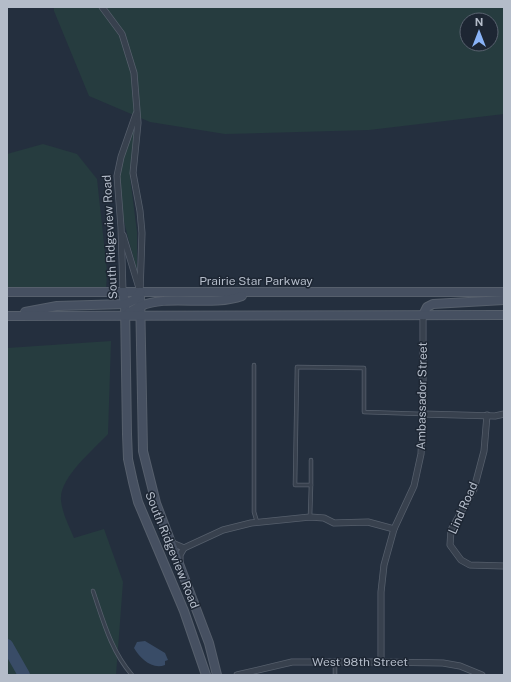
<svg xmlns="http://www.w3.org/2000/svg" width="511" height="682" font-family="'Public Sans',sans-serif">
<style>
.green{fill:#263c3f;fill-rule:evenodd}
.water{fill:#394c67}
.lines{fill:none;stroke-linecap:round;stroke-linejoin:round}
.river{stroke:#394c67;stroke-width:12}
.lane-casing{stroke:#565f6c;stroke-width:4.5}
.street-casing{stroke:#565f6c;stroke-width:7}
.secondary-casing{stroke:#565f6c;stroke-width:10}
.lane{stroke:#38414e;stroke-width:3}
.street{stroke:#38414e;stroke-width:5.5}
.secondary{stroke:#465061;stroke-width:8}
.labels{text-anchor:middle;stroke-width:3;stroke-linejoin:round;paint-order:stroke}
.street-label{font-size:12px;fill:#b4bcc9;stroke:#1d2633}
</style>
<rect width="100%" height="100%" fill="#242f3e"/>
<g class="green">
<path d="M54 7H504V114L369 130 225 134 150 122 89 96 54 11ZM467 20H491V44H467Z"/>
<path d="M134 127H136L130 177 137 232V270C129 239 116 203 120 171 122 156 129 141 134 127Z"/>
<polygon points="43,144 77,154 97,179 107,271 106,292 7,292 7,154"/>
<path d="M111 341 108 434C93 450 59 478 61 500 62 513 69 526 74 538L104 529 123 582 116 675H7V348Z"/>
</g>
<path class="water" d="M145 641 165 653 168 660 165 661V665C152 670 140 658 134 648L137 642Z"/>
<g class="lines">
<polyline class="river" points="7,645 24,675"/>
<g class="lane-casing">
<g id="lane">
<polyline points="254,365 254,512 257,522"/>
<polyline points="311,485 311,460"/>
<polyline points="310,517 311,485 295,485 297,367 364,368 364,412 423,414"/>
<path d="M93 591C103 620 111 651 132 675"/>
<polyline points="335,662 335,675"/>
</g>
</g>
<g class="street-casing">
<g id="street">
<polyline points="102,7 122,34 134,73 138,123 133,173 140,211 142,233 140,292"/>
<polyline points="123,235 139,288"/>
<polyline points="123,292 121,227 117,176 121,157 136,114"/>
<polyline points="423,414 495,416 504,414"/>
<polyline points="487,415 484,451 474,489 451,530 450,545 461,560 470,565 504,566"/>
<polyline points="170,542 184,548"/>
<polyline points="180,561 180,555 184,548 223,530 251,523 310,517 324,518 334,523 368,522 394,529"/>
<polyline points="381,662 381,592 384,565 394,529 414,486 421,454 423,414 423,315"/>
<polyline points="237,675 292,662 381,662 443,663 460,666 482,675"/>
</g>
</g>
<g class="secondary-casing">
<g id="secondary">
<polyline points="7,292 504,292"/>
<polyline points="123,292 125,304 127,434 128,459 133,482 138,502 184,611 206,675"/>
<polyline points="140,292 143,451 156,503 209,643 217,675"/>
<polyline points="25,312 57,306 125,304 134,300 140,292"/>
<path d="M125 315C130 312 135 308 141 306 166 294 212 307 242 296"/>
<polyline points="423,315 427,307 433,304 504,300"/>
<polyline points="7,316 504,315"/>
</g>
</g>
<use href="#lane" class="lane"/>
<use href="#street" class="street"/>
<use href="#secondary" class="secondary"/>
</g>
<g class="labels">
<g class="street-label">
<text transform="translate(110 237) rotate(-93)" y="4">South Ridgeview Road</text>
<text x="256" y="285">Prairie Star Parkway</text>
<text transform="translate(422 396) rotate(-89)" y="4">Ambassador Street</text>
<text transform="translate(463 508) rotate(-66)" y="4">Lind Road</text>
<text transform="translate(172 550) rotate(68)" y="4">South Ridgeview Road</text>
<text x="360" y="666">West 98th Street</text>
</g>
</g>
<rect width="511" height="682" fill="none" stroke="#b4bcc9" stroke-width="16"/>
<g transform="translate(479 32)"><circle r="19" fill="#1d2633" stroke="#59626f"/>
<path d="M0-3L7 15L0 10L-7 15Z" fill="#8ab4f8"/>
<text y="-6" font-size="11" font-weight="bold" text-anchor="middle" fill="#b4bcc9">N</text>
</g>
</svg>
